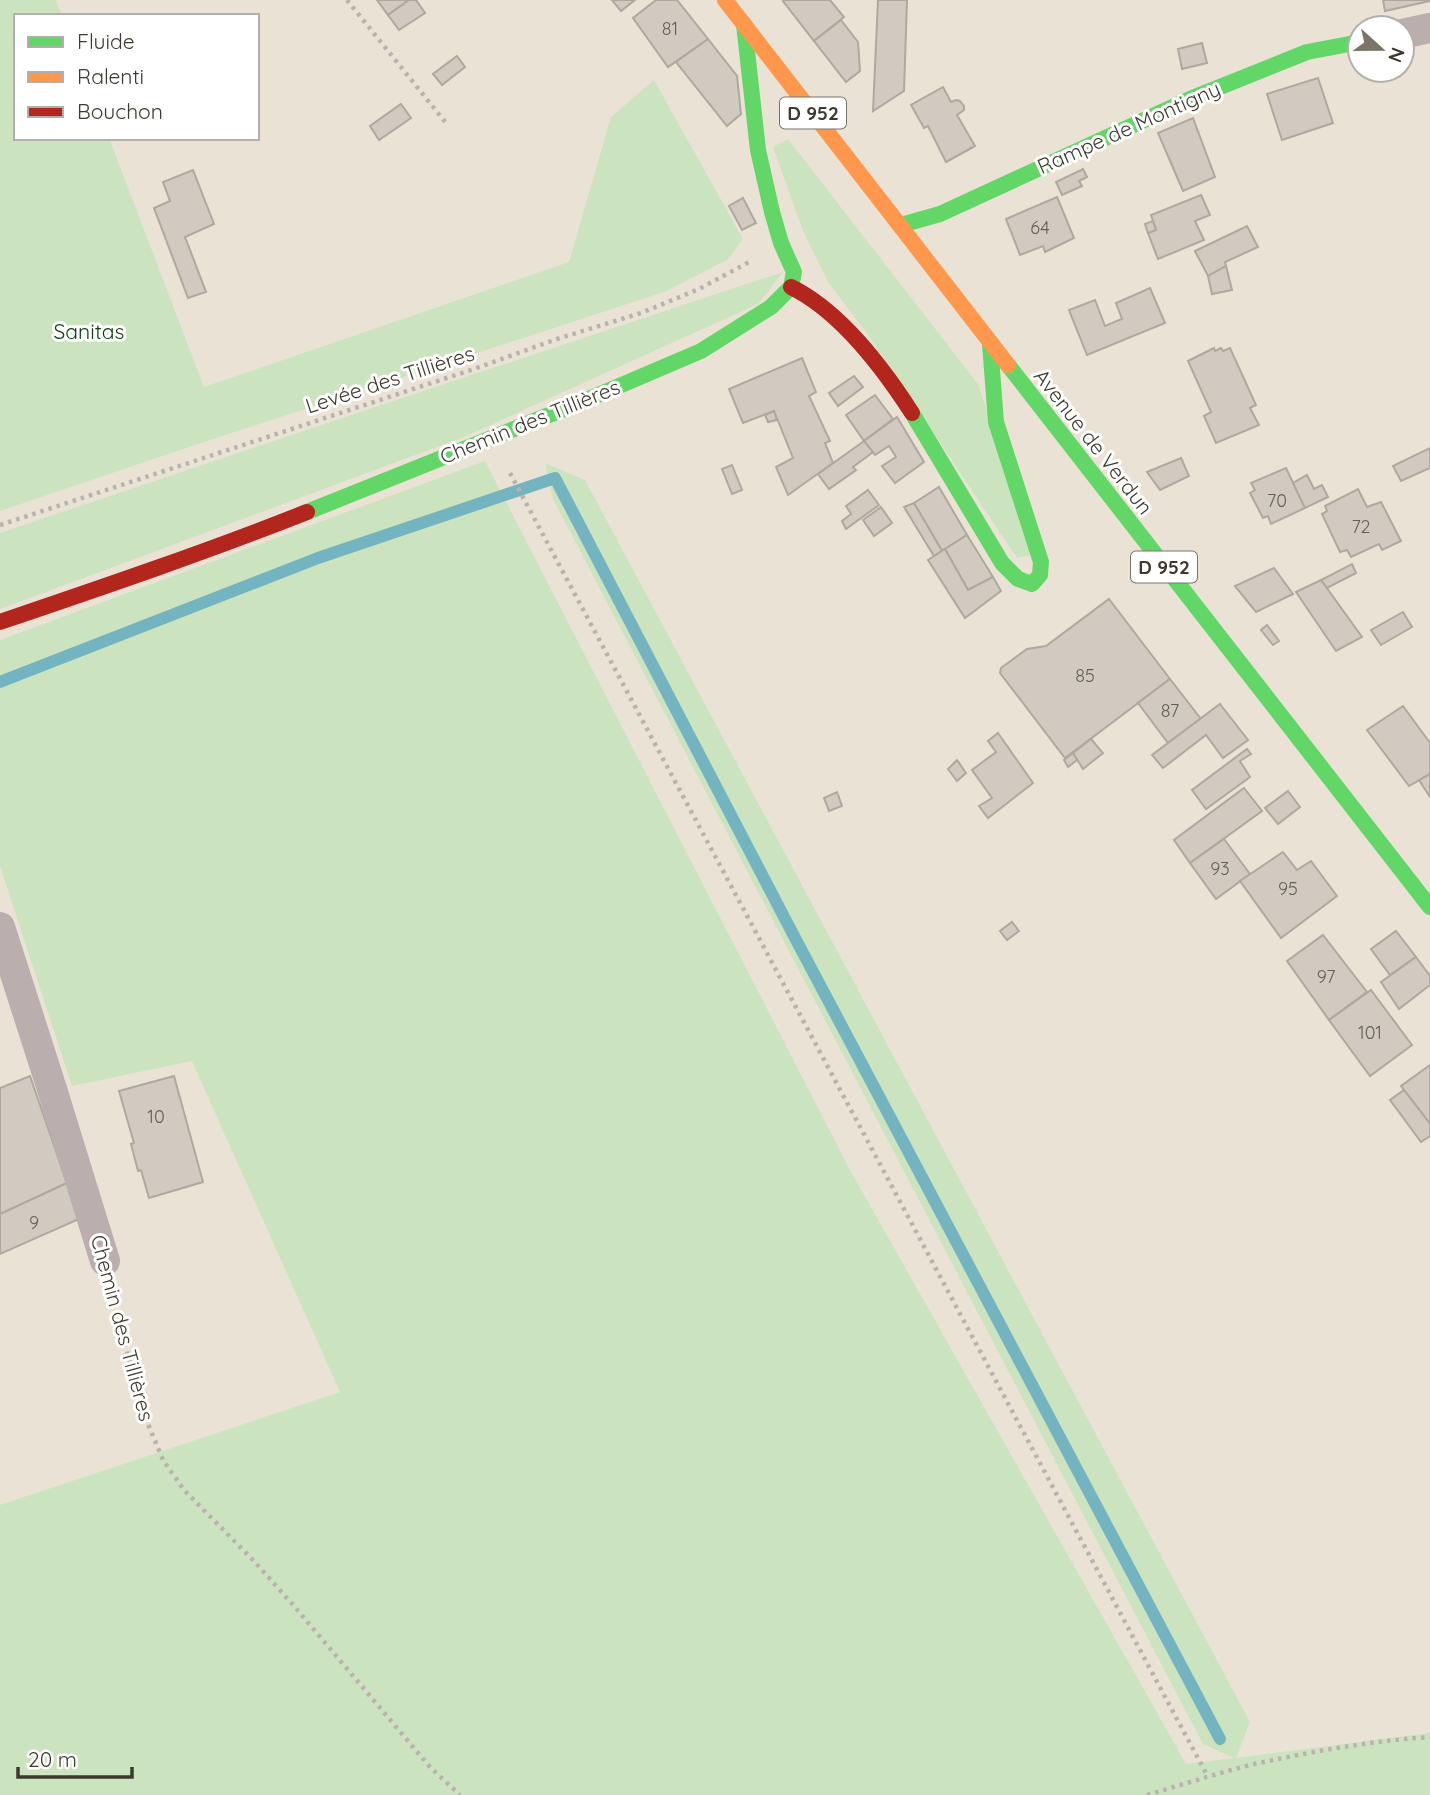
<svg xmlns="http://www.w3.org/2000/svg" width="1430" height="1795" font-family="Quicksand,sans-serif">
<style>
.green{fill:#cbe4bf}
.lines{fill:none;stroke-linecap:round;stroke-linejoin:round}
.stream{stroke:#73b4c0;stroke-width:12}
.building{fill:#d1cac0;stroke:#afa89e;stroke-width:2}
.path{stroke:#bbb2af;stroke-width:4.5;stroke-dasharray:3.5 5;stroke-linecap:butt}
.street{stroke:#baaeaf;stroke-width:30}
.fast{stroke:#63d668;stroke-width:16}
.slow{stroke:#ff974d;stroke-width:16}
.jam{stroke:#b3261e;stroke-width:16}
.labels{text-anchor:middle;stroke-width:6;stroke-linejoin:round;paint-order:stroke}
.number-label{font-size:18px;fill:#645f55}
.shield{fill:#fff;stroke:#78746d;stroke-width:2}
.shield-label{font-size:19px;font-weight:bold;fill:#3e392f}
.street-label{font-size:21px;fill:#3e392f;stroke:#fff}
.park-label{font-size:21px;fill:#0d430c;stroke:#fff}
</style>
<rect width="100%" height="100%" fill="#eae2d4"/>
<g class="green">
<polygon points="0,0 56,0 62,16 16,16 16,138 109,138 204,387 569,262 611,117 654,80 743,239 727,260 664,292 192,446 0,511"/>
<polygon points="788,139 978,384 1036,554 1017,558 869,336 828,282 803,231 773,147"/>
<polygon points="783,272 758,304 464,437 0,609 0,533 363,411"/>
<polygon points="485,461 850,1170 1186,1764 1234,1758 1203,1744 553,499 545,463 585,480 1250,1722 1236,1758 1430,1733 1430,1795 0,1795 0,1505 340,1392 192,1061 72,1086 0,866 0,640"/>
</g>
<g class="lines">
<polyline class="stream" points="0,682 318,558 555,478 794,936 1220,1739"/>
</g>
<g class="building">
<polygon points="377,0 409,0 388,15"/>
<polygon points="409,0 416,0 425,13 399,30 388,15"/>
<polygon points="612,0 635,0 621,11"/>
<polygon points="656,0 677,0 708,39 668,67 633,18"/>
<polygon points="785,0 830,0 844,17 814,41 783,1"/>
<polygon points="878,0 907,0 904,91 873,111"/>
<polygon points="1383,0 1430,0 1430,1 1385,11"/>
<polygon points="841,20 858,42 860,71 846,82 814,41"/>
<polygon points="708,39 737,76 741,114 727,126 676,62"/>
<polygon points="1202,43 1207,63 1182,69 1178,49"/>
<polygon points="457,56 465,67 442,85 433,74"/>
<polygon points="1318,78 1333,123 1282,140 1267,94"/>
<polygon points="943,87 951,102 956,100 960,101 964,106 964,110 957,115 975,146 946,162 928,126 924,128 911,105"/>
<polygon points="401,104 411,118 379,140 370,126"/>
<polygon points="1193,118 1215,177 1183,191 1158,133"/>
<polygon points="1083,169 1087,177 1079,181 1082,186 1062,195 1056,182"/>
<polygon points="193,170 214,224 185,237 206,292 188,298 154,208 170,201 163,182"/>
<polygon points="1201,195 1210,215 1195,221 1204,240 1158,259 1148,233 1156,230 1151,215"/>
<polygon points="1057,197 1074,238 1045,252 1043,246 1020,255 1006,219"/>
<polygon points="743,198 756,223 742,230 729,206"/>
<polygon points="1153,221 1156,230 1148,233 1145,224"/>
<polygon points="1247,226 1258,247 1225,262 1226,266 1208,276 1195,251"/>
<polygon points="1226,266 1232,290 1212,294 1208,276"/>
<polygon points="1150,288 1165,323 1087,355 1069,310 1095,300 1105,326 1122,319 1116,303"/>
<polygon points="1214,348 1215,351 1221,348 1223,351 1230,348 1256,405 1250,408 1259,425 1216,443 1204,416 1211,412 1188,361"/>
<polygon points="802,358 816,392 809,396 830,441 825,443 833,463 788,495 776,467 793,458 774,411 743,423 729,389"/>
<polygon points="854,376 863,387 838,406 829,393"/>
<polygon points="875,395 893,419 864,441 846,415"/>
<polygon points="774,411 777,420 768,422 765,415"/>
<polygon points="897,417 924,462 895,483 882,466 896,457 889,446 875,455 864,441"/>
<polygon points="864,441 873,452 853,467 856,470 829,489 818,474"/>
<polygon points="1430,448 1430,468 1401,481 1393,466"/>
<polygon points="1181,458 1189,476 1160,490 1147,472"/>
<polygon points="732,465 742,490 732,494 722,469"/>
<polygon points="1286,468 1305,508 1271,524 1268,516 1263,518 1250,493 1255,490 1251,483"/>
<polygon points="1307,475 1314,489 1322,485 1328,497 1305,508 1293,483"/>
<polygon points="939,487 967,535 942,551 914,503"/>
<polygon points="1358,489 1367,507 1381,502 1401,541 1382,550 1379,544 1351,557 1347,550 1340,552 1322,514 1327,511 1325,506"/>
<polygon points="868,490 879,505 846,529 842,521 851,514 846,506"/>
<polygon points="914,503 942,551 934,556 904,507"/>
<polygon points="881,507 892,523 874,536 863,520"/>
<polygon points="967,535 993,577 968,590 945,549"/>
<polygon points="945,549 968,590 993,577 1001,591 965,618 928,560"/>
<polygon points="1352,564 1356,573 1327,588 1321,580"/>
<polygon points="1274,568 1293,594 1256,612 1235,586"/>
<polygon points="1321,580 1362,637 1336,651 1296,592"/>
<polygon points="1109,599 1170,679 1065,758 1000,673 1001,668 1027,649 1046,646"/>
<polygon points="1403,612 1412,627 1381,645 1371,630"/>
<polygon points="1267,625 1279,641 1273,645 1261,630"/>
<polygon points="1170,679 1201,719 1168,743 1138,703"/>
<polygon points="1220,704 1248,740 1223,758 1206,735 1163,768 1152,755"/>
<polygon points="1403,706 1430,743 1430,774 1409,786 1367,730"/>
<polygon points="998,733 1033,783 988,818 979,806 992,798 972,770 996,752 988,741"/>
<polygon points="1091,739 1103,753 1083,769 1073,753"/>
<polygon points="1247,749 1251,754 1240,761 1250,777 1206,809 1192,790"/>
<polygon points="1073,753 1077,760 1068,767 1064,760"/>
<polygon points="957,760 966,773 957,781 948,769"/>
<polygon points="1430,774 1430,797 1419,780"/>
<polygon points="1244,788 1262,811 1190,863 1174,840"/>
<polygon points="1288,791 1300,807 1278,824 1265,808"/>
<polygon points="837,792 842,806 829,811 824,798"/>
<polygon points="1224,839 1250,874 1216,899 1190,863"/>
<polygon points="1283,852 1297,870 1311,861 1337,896 1281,938 1240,881"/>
<polygon points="1012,922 1019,931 1007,940 1000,931"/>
<polygon points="1396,931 1416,957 1390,975 1371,949"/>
<polygon points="1323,935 1367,992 1329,1020 1287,961"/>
<polygon points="1416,957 1430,976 1430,985 1399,1009 1381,982"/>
<polygon points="1371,990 1412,1045 1370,1076 1329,1020"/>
<polygon points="1430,1065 1430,1124 1401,1086"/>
<polygon points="30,1076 67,1183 0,1214 0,1088"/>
<polygon points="174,1076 203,1182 149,1198 141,1170 138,1171 131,1144 134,1143 119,1091"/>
<polygon points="1404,1090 1430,1124 1430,1136 1421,1142 1390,1100"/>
<polygon points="67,1183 79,1219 0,1254 0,1214"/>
</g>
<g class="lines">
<g class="path">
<polyline points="347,0 446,123"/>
<polyline points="510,473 1208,1777"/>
<polyline points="0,525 474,369 557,339 641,313 699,289 749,262"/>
<polyline points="112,1294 143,1412 163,1460 184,1490 253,1560 294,1606 430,1767 460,1795"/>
<path d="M1147 1795C1181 1785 1215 1774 1250 1765 1309 1752 1369 1741 1430 1737"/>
</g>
<g class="street">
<polyline points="1402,34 1430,28"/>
<polyline points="0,927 52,1089 105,1261"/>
</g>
<g class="fast">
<polyline points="901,225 940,214 1190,99 1307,52 1360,42"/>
<polyline points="1008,365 1430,907"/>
<polyline points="912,413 1002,563 1018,579 1032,584 1040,575 1041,562 996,422 990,344"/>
<polyline points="307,512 584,401 701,351 771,307 791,287 794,272 781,243 772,212 758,150 744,24"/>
</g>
<polyline class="slow" points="725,0 1008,365"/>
<g class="jam">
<path d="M791 287C840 311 883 368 912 413"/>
<path d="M0 622C103 587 206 552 307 512"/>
</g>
</g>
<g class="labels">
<g class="number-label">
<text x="670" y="35">81</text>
<text x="1040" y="234">64</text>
<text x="1277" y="507">70</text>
<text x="1361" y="533">72</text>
<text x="1085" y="682">85</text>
<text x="1170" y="717">87</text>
<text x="1220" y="875">93</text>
<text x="1288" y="895">95</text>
<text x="1326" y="983">97</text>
<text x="1370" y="1039">101</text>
<text x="156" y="1123">10</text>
<text x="34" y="1229">9</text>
</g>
<g class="shield">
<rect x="780" y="97.5" width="66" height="31" rx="5"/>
<rect x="1131" y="551.5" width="66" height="31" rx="5"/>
</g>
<g class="shield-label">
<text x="813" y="120">D 952</text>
<text x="1164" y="574">D 952</text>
</g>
<g class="street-label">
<text transform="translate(1129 128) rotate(-24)" y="7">Rampe de Montigny</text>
<text transform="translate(390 380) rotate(-18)" y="7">Levée des Tillières</text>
<text transform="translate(530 422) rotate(-22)" y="7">Chemin des Tillières</text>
<text transform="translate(1093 442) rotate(52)" y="7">Avenue de Verdun</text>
<text transform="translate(122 1328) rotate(75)" y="7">Chemin des Tillières</text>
</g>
<g class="park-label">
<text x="89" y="339">Sanitas</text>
</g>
</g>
<rect x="14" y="14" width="245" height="126" fill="#ffffff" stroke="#b2b0ac" stroke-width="2"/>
<rect x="28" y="37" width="35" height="10" fill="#63d668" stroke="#b2b0ac" stroke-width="2"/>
<text x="77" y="49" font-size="21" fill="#3e392f">Fluide</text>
<rect x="28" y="72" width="35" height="10" fill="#ff974d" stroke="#b2b0ac" stroke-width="2"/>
<text x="77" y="84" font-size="21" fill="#3e392f">Ralenti</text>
<rect x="28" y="107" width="35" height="10" fill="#b3261e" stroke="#b2b0ac" stroke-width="2"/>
<text x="77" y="119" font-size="21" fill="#3e392f">Bouchon</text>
<g transform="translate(1381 49) rotate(111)"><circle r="33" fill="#ffffff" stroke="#b2b0ac" stroke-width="2"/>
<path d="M0-5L12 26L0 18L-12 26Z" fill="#7a7469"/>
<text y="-10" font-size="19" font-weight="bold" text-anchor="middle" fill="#3e392f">N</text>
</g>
<path d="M18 1767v10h114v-10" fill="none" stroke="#3e392f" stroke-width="3.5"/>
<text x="28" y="1767" font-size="21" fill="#3e392f" stroke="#ffffff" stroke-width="5" paint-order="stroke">20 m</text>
</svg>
